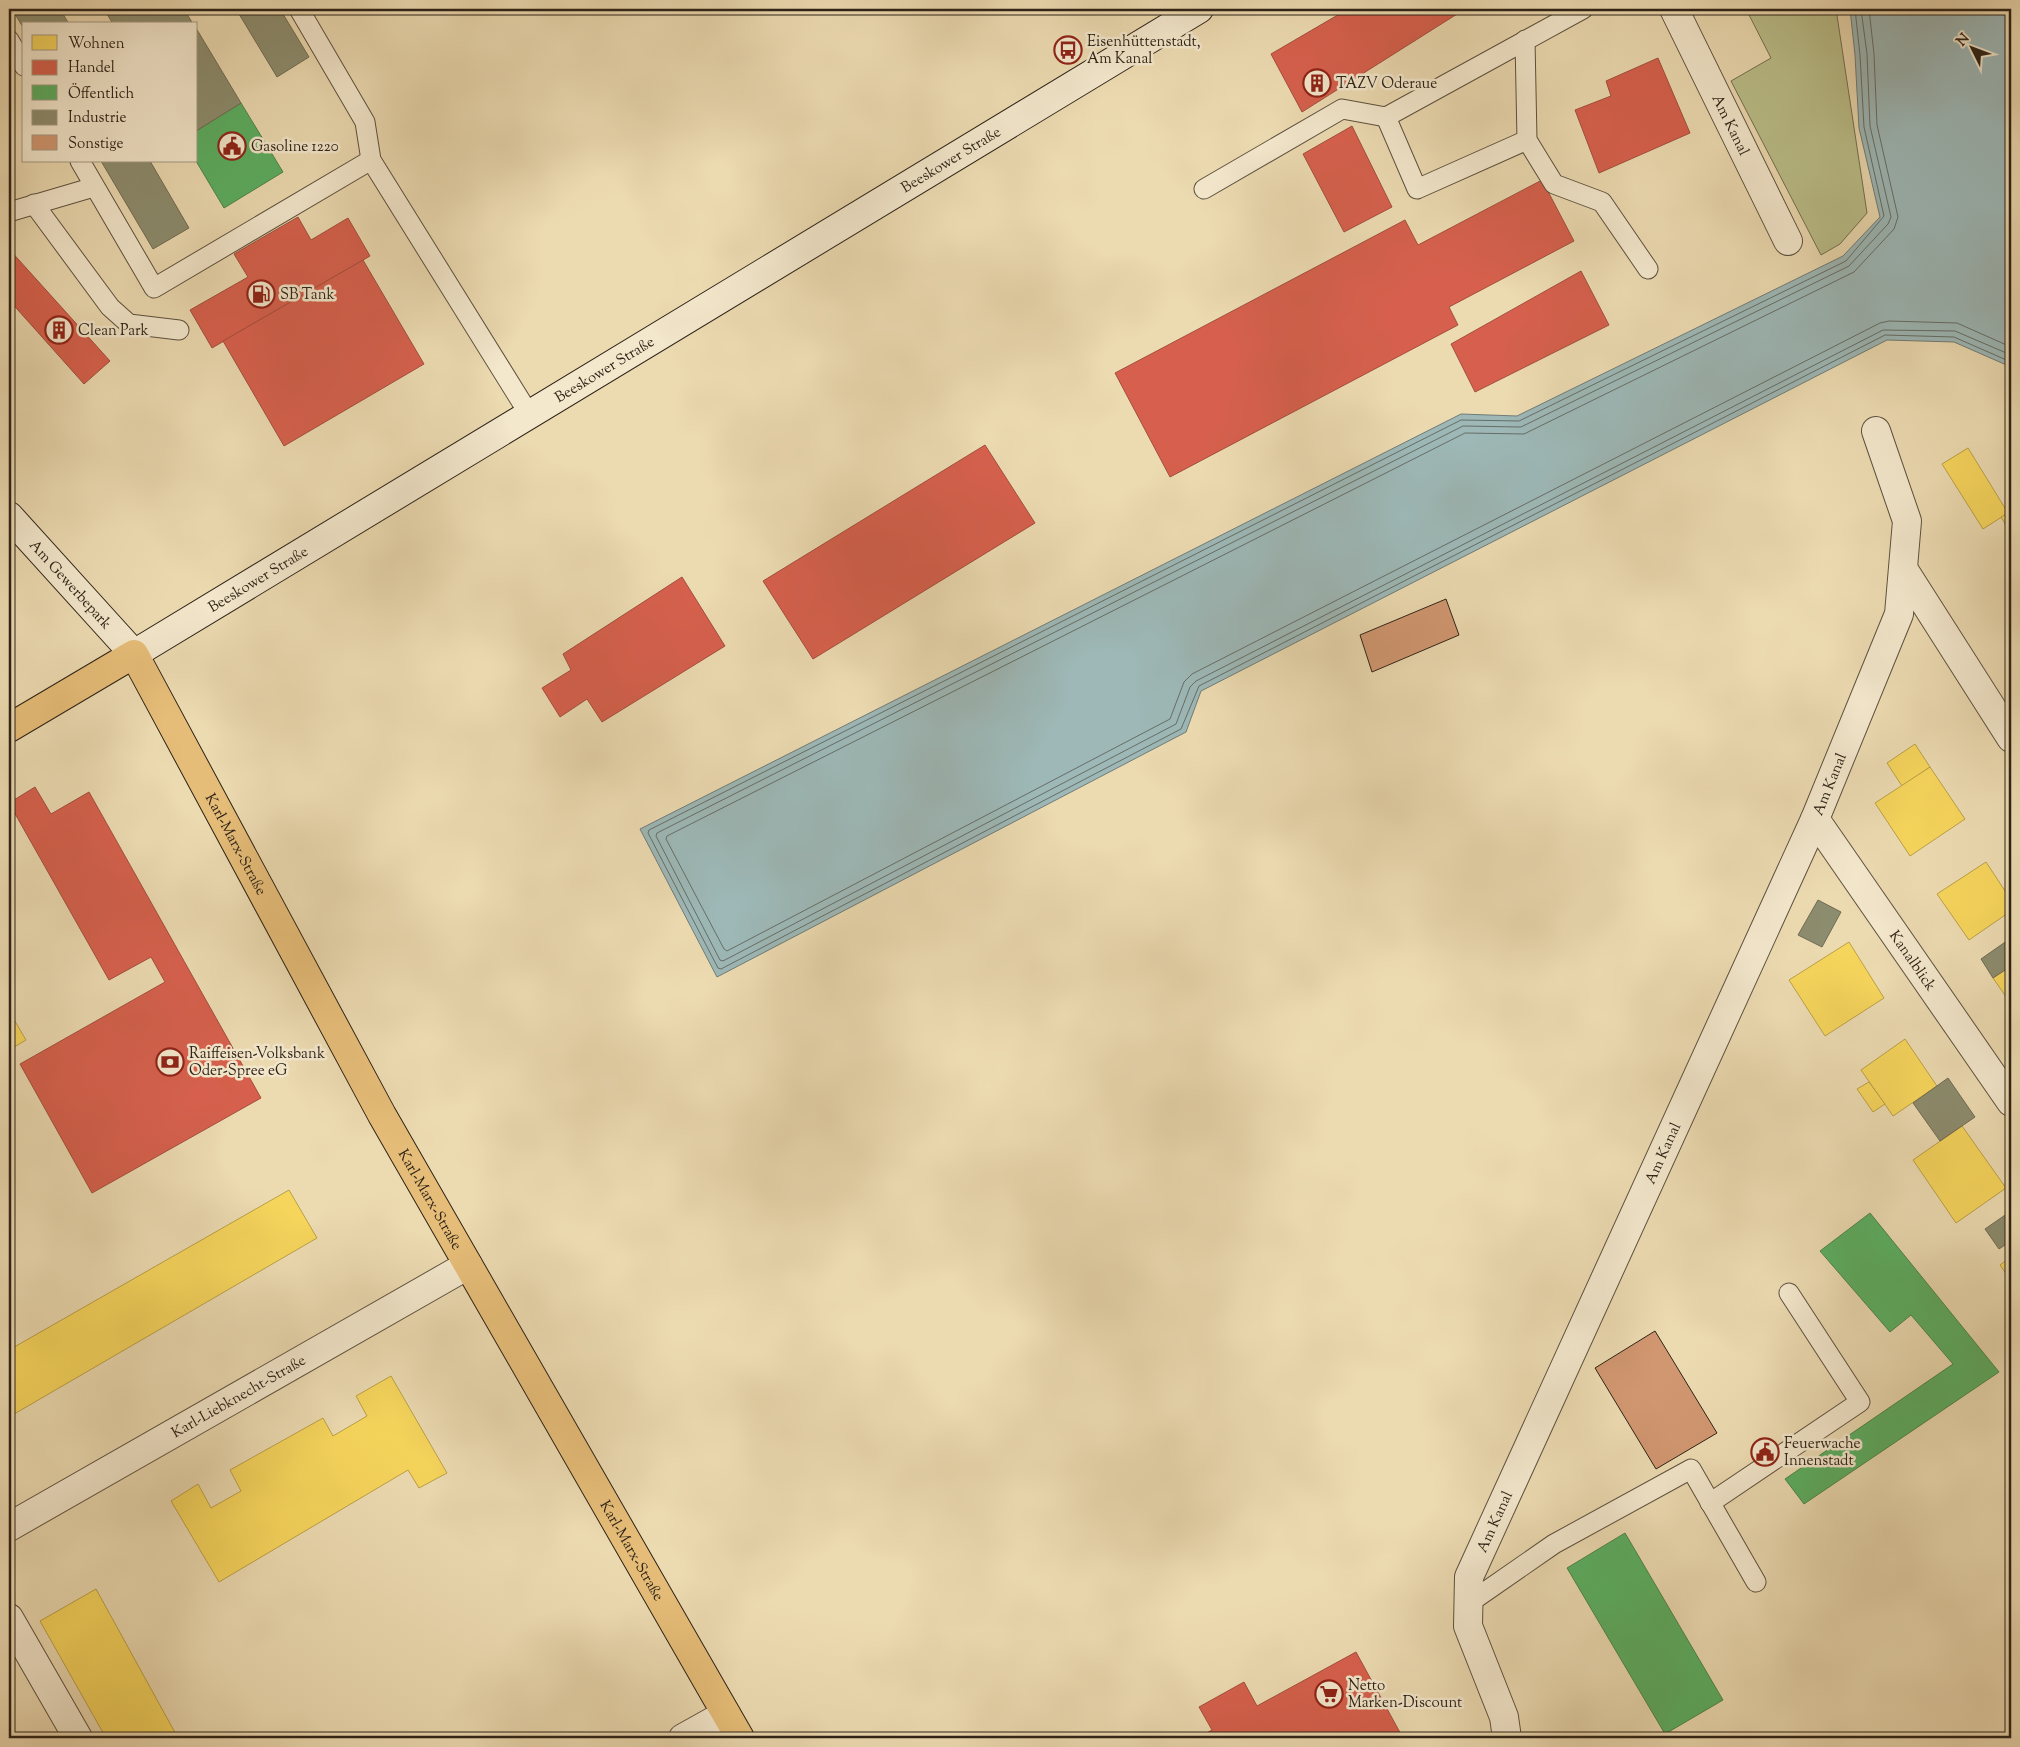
<svg xmlns="http://www.w3.org/2000/svg" width="2020" height="1747" font-family="'Sorts Mill Goudy',serif">
<style>
.green{fill:#babe89;stroke:#747050}
.water{fill:#9db8b7;stroke:#707c77}
.homes{fill:#f6d55c;stroke:#baa047}
.shops{fill:#d6604d;stroke:#a34e3d}
.public{fill:#5aae61;stroke:#4c844b}
.industry{fill:#8c8c6e;stroke:#706c54}
.lines{fill:none;stroke-linecap:round;stroke-linejoin:round}
.shore{stroke:#656e67;stroke-width:1}
.building{fill:#d19771;stroke:#2d2317}
.lane-casing{stroke:#5d513e;stroke-width:21}
.street-casing{stroke:#5d513e;stroke-width:30}
.secondary-casing{stroke:#2d2317;stroke-width:30}
.primary-casing{stroke:#2d2317;stroke-width:30}
.lane{stroke:#f3e7cc;stroke-width:19}
.street{stroke:#f3e7cc;stroke-width:28}
.secondary{stroke:#f3e7cc;stroke-width:28}
.primary{stroke:#e6bd78;stroke-width:28}
.labels{text-anchor:middle;stroke-width:5;stroke-linejoin:round;paint-order:stroke}
.poi-label{font-size:15px;fill:#2d2317;stroke:#f3e7cc;text-anchor:start}
.street-label{font-size:15px;fill:#2d2317;stroke:#f3e7cc}
</style>
<rect width="100%" height="100%" fill="#ecdab1"/>
<filter id="stains"><feTurbulence type="fractalNoise" baseFrequency=".004" numOctaves="4"/><feColorMatrix values="0 0 0 0 .2 0 0 0 0 .09 0 0 0 0 .02 0 0 0 .5 -.17"/></filter>
<radialGradient id="worn" r=".72"><stop offset=".6" stop-color="#630" stop-opacity="0"/><stop offset="1" stop-color="#630" stop-opacity=".3"/></radialGradient>
<polygon class="green" points="1746,9 1836,9 1867,213 1840,244 1821,255 1731,81 1771,58"/>
<polygon class="water" points="1850,9 2011,9 2011,367 1954,342 1887,340 1201,691 1186,732 717,977 640,829 1461,414 1517,416 1843,256 1880,217 1859,128 1855,55"/>
<g class="homes">
<polygon points="1968,448 2008,513 1983,529 1942,464"/>
<polygon points="2011,511 2011,534 2001,517"/>
<polygon points="1915,744 1930,767 1902,786 1887,763"/>
<polygon points="1930,767 1965,819 1910,856 1875,803"/>
<polygon points="1986,862 2011,900 2011,911 1969,940 1937,894"/>
<polygon points="1849,942 1884,998 1825,1036 1789,980"/>
<polygon points="2011,966 2011,1004 1993,978"/>
<polygon points="9,1011 26,1040 9,1050"/>
<polygon points="1905,1039 1937,1086 1893,1116 1861,1070"/>
<polygon points="1869,1082 1885,1104 1873,1112 1857,1089"/>
<polygon points="1962,1126 2006,1188 1956,1223 1913,1160"/>
<polygon points="289,1190 317,1238 9,1417 9,1350"/>
<polygon points="2011,1257 2011,1281 2000,1265"/>
<polygon points="391,1376 447,1473 419,1488 408,1470 219,1582 171,1501 198,1484 211,1508 241,1491 230,1470 323,1418 333,1436 367,1416 356,1396"/>
<polygon points="96,1589 178,1738 106,1738 40,1621"/>
</g>
<g class="shops">
<polygon points="1348,9 1465,9 1302,112 1271,54"/>
<polygon points="1658,58 1690,133 1599,173 1575,110 1611,96 1606,81"/>
<polygon points="1352,126 1392,207 1344,232 1303,154"/>
<polygon points="1542,180 1574,241 1449,307 1458,325 1170,477 1115,373 1405,220 1418,245"/>
<polygon points="298,217 311,240 348,218 370,256 212,348 190,310 248,277 234,254"/>
<polygon points="9,249 110,361 84,384 9,300"/>
<polygon points="363,260 424,364 284,446 223,341"/>
<polygon points="1581,271 1609,325 1475,392 1451,344"/>
<polygon points="985,445 1035,523 813,659 763,581"/>
<polygon points="682,577 725,646 602,722 587,699 560,717 542,688 571,670 563,654"/>
<polygon points="35,787 51,814 89,792 261,1098 92,1193 20,1064 165,982 151,957 109,980 9,803"/>
<polygon points="1356,1652 1403,1738 1197,1738 1212,1730 1199,1707 1244,1682 1257,1706"/>
</g>
<g class="public">
<polygon points="241,103 283,172 224,208 196,161 196,131"/>
<polygon points="1870,1213 1999,1372 1804,1504 1785,1479 1953,1364 1911,1315 1890,1332 1820,1251"/>
<polygon points="1625,1533 1723,1700 1665,1734 1567,1568"/>
</g>
<g class="industry">
<polygon points="12,9 60,9 69,24 24,24 24,29"/>
<polygon points="104,9 184,9 193,24 113,24"/>
<polygon points="236,9 280,9 309,57 277,77"/>
<polygon points="196,28 241,103 196,131"/>
<polygon points="101,161 150,161 189,228 153,249"/>
<polygon points="1818,900 1841,912 1822,947 1798,935"/>
<polygon points="2011,938 2011,966 1993,978 1981,959"/>
<polygon points="1948,1078 1975,1117 1940,1141 1913,1103"/>
<polygon points="2011,1211 2011,1241 1999,1249 1985,1229"/>
</g>
<g class="lines">
<g class="shore">
<polyline points="1855,9 1860,55 1864,127 1884,216 1846,261 1519,421 1461,420 649,830 648,833 718,968 721,969 1181,729 1199,686 1885,335 1954,337 2011,362"/>
<polyline points="1861,9 1867,54 1870,126 1891,217 1888,224 1849,266 1521,427 1463,426 657,833 656,836 720,960 723,961 1176,724 1190,687 1196,681 1883,330 1955,331 2011,355"/>
<polyline points="1869,9 1874,54 1877,125 1898,217 1894,229 1854,272 1524,434 1465,433 667,836 666,839 724,949 727,951 1170,719 1184,682 1192,674 1880,323 1889,321 1957,323 2011,347"/>
</g>
</g>
<g class="building">
<polygon points="1446,599 1459,635 1372,672 1360,635"/>
<polygon points="1655,1331 1717,1433 1656,1469 1595,1368"/>
</g>
<g class="lines">
<g class="lane-casing">
<g id="lane">
<polyline points="299,9 365,122 371,160 529,414"/>
<polyline points="9,40 24,66"/>
<polyline points="1525,40 1527,140 1554,184 1602,202 1648,269"/>
<polyline points="1386,117 1417,189 1527,140"/>
<polyline points="80,161 154,288 371,160"/>
<polyline points="1204,189 1342,109 1386,117 1583,9"/>
<polyline points="34,204 110,307 129,324 179,330"/>
<polyline points="9,212 94,187"/>
<polyline points="1710,1503 1860,1402 1789,1293"/>
<polyline points="1469,1603 1554,1544 1691,1469 1756,1582"/>
</g>
</g>
<g class="street-casing">
<g id="street">
<path id="s1" d="M1674 9 1788 241"/>
<polyline points="1904,570 2011,738"/>
<path id="s2" d="M1815 819 2011 1102"/>
<path id="s3" d="M9 1527 468 1265"/>
<polyline points="9,1618 78,1738"/>
<polyline points="683,1738 726,1714"/>
<path id="s4" d="M1507 1738 1504 1717 1468 1626 1469 1577 1815 819 1899 614 1907 521 1876 431"/>
</g>
</g>
<g class="secondary-casing">
<g id="secondary">
<path id="s5" d="M9 516 134 654 1199 9"/>
</g>
</g>
<g class="primary-casing">
<g id="primary">
<path id="s6" d="M9 728 134 654 382 1115 740 1738"/>
</g>
</g>
<use href="#lane" class="lane"/>
<use href="#street" class="street"/>
<use href="#secondary" class="secondary"/>
<use href="#primary" class="primary"/>
</g>
<defs>
<g id="bus-ring" transform="scale(1.4375)"><circle r="9.5" fill="#f3e7cc" stroke="#8f2418" stroke-width="1.5"/><path d="M-5-6H5V4H4V6H2V4H-2V6H-4V4H-5ZM-3.5-4V0h7V-4ZM-3.5 1.2v1.5H-2V1.2ZM2 1.2v1.5H3.5V1.2Z" fill="#8f2418"/></g>
<g id="building-ring" transform="scale(1.4375)"><circle r="9.5" fill="#f3e7cc" stroke="#8f2418" stroke-width="1.5"/><path d="M-4-6H4V6H1V3H-1V6H-4ZM-2.5-4.3h1.7v1.8h-1.7ZM.8-4.3h1.7v1.8H.8ZM-2.5-1h1.7V.8h-1.7ZM.8-1h1.7V.8H.8Z" fill="#8f2418"/></g>
<g id="civic-ring" transform="scale(1.4375)"><circle r="9.5" fill="#f3e7cc" stroke="#8f2418" stroke-width="1.5"/><path d="M-.6-6.5H3V-4.5H.6V-3L4-1V1h2V6H-6V1h2V-1L-.6-3ZM-1.2 2.5V6h2.4V2.5Z" fill="#8f2418"/></g>
<g id="fuel-ring" transform="scale(1.4375)"><circle r="9.5" fill="#f3e7cc" stroke="#8f2418" stroke-width="1.5"/><path d="M-5.5-6h7V0h2V4h1.3V-2.5L3-4.5l.8-.8L6-3V5H2.5V1h-1V6h-7ZM-4.2-4.7v3.2H.2V-4.7Z" fill="#8f2418"/></g>
<g id="bank-ring" transform="scale(1.4375)"><circle r="9.5" fill="#f3e7cc" stroke="#8f2418" stroke-width="1.5"/><path d="M-6-4H6V4H-6ZM0-2.3a2.3 2.3 0 1 0 0 4.6a2.3 2.3 0 1 0 0-4.6Z" fill="#8f2418"/></g>
<g id="supermarket-ring" transform="scale(1.4375)"><circle r="9.5" fill="#f3e7cc" stroke="#8f2418" stroke-width="1.5"/><path d="M-6-5.5h2.5l.6 2H6L4.5 2H-2.5L-4.4-4H-6ZM-1.5 3.2a1.3 1.3 0 1 0 .1 0ZM3 3.2a1.3 1.3 0 1 0 .1 0Z" fill="#8f2418"/></g>
</defs>
<g fill-rule="evenodd">
<use href="#bus-ring" x="1068" y="50"/>
<use href="#building-ring" x="1317" y="83"/>
<use href="#civic-ring" x="232" y="146"/>
<use href="#fuel-ring" x="261" y="294"/>
<use href="#building-ring" x="59" y="330"/>
<use href="#bank-ring" x="170" y="1062"/>
<use href="#civic-ring" x="1765" y="1452"/>
<use href="#supermarket-ring" x="1329" y="1694"/>
</g>
<g class="labels">
<g class="poi-label">
<text x="1087" y="46">Eisenhüttenstadt,<tspan x="1087" dy="17">Am Kanal</tspan></text>
<text x="1336" y="88">TAZV Oderaue</text>
<text x="251" y="151">Gasoline 1220</text>
<text x="280" y="299">SB Tank</text>
<text x="78" y="335">Clean Park</text>
<text x="189" y="1058">Raiffeisen-Volksbank<tspan x="189" dy="17">Oder-Spree eG</tspan></text>
<text x="1784" y="1448">Feuerwache<tspan x="1784" dy="17">Innenstadt</tspan></text>
<text x="1348" y="1690">Netto<tspan x="1348" dy="17">Marken-Discount</tspan></text>
</g>
<g class="street-label">
<text dy="5" stroke="none"><textPath href="#s1" startOffset="129">Am Kanal</textPath></text>
<text dy="5" stroke="none"><textPath href="#s5" startOffset="1141">Beeskower Straße</textPath></text>
<text dy="5" stroke="none"><textPath href="#s5" startOffset="736">Beeskower Straße</textPath></text>
<text dy="5" stroke="none"><textPath href="#s5" startOffset="331">Beeskower Straße</textPath></text>
<text dy="5" stroke="none"><textPath href="#s5" startOffset="92">Am Gewerbepark</textPath></text>
<text dy="5" stroke="none"><textPath href="#s4" startOffset="1039">Am Kanal</textPath></text>
<text dy="5" stroke="none"><textPath href="#s6" startOffset="361">Karl-Marx-Straße</textPath></text>
<text dy="5" stroke="none"><textPath href="#s2" startOffset="172">Kanalblick</textPath></text>
<text dy="5" stroke="none"><textPath href="#s4" startOffset="634">Am Kanal</textPath></text>
<text dy="5" stroke="none"><textPath href="#s6" startOffset="766">Karl-Marx-Straße</textPath></text>
<text dy="5" stroke="none"><textPath href="#s3" startOffset="264">Karl-Liebknecht-Straße</textPath></text>
<text dy="5" stroke="none"><textPath href="#s4" startOffset="229">Am Kanal</textPath></text>
<text dy="5" stroke="none"><textPath href="#s6" startOffset="1171">Karl-Marx-Straße</textPath></text>
</g>
</g>
<rect width="2020" height="1747" fill="none" stroke="#ecdab1" stroke-width="30"/>
<rect x="10" y="10" width="2000" height="1727" fill="none" stroke="#2d2317" stroke-width="2.5"/>
<rect x="15" y="15" width="1990" height="1717" fill="none" stroke="#2d2317"/>
<rect x="22" y="22" width="175" height="140" fill="#f3e7cc" stroke="#a49984"/>
<rect x="32" y="35" width="25" height="15" fill="#f6d55c" stroke="#a49984"/>
<text x="68" y="48" font-size="15" fill="#2d2317">Wohnen</text>
<rect x="32" y="60" width="25" height="15" fill="#d6604d" stroke="#a49984"/>
<text x="68" y="72" font-size="15" fill="#2d2317">Handel</text>
<rect x="32" y="85" width="25" height="15" fill="#5aae61" stroke="#a49984"/>
<text x="68" y="98" font-size="15" fill="#2d2317">Öffentlich</text>
<rect x="32" y="110" width="25" height="15" fill="#8c8c6e" stroke="#a49984"/>
<text x="68" y="122" font-size="15" fill="#2d2317">Industrie</text>
<rect x="32" y="135" width="25" height="15" fill="#d19771" stroke="#a49984"/>
<text x="68" y="148" font-size="15" fill="#2d2317">Sonstige</text>
<g transform="translate(1972 48) rotate(312)" stroke="#f3e7cc" stroke-width="4" paint-order="stroke">
<path d="M0-4L9 19L0 12L-9 19Z" fill="#2d2317"/>
<text y="-8" font-size="14" font-weight="bold" text-anchor="middle" fill="#2d2317">N</text>
</g>
<rect width="100%" height="100%" filter="url(#stains)"/>
<rect width="100%" height="100%" fill="url(#worn)"/>
</svg>
